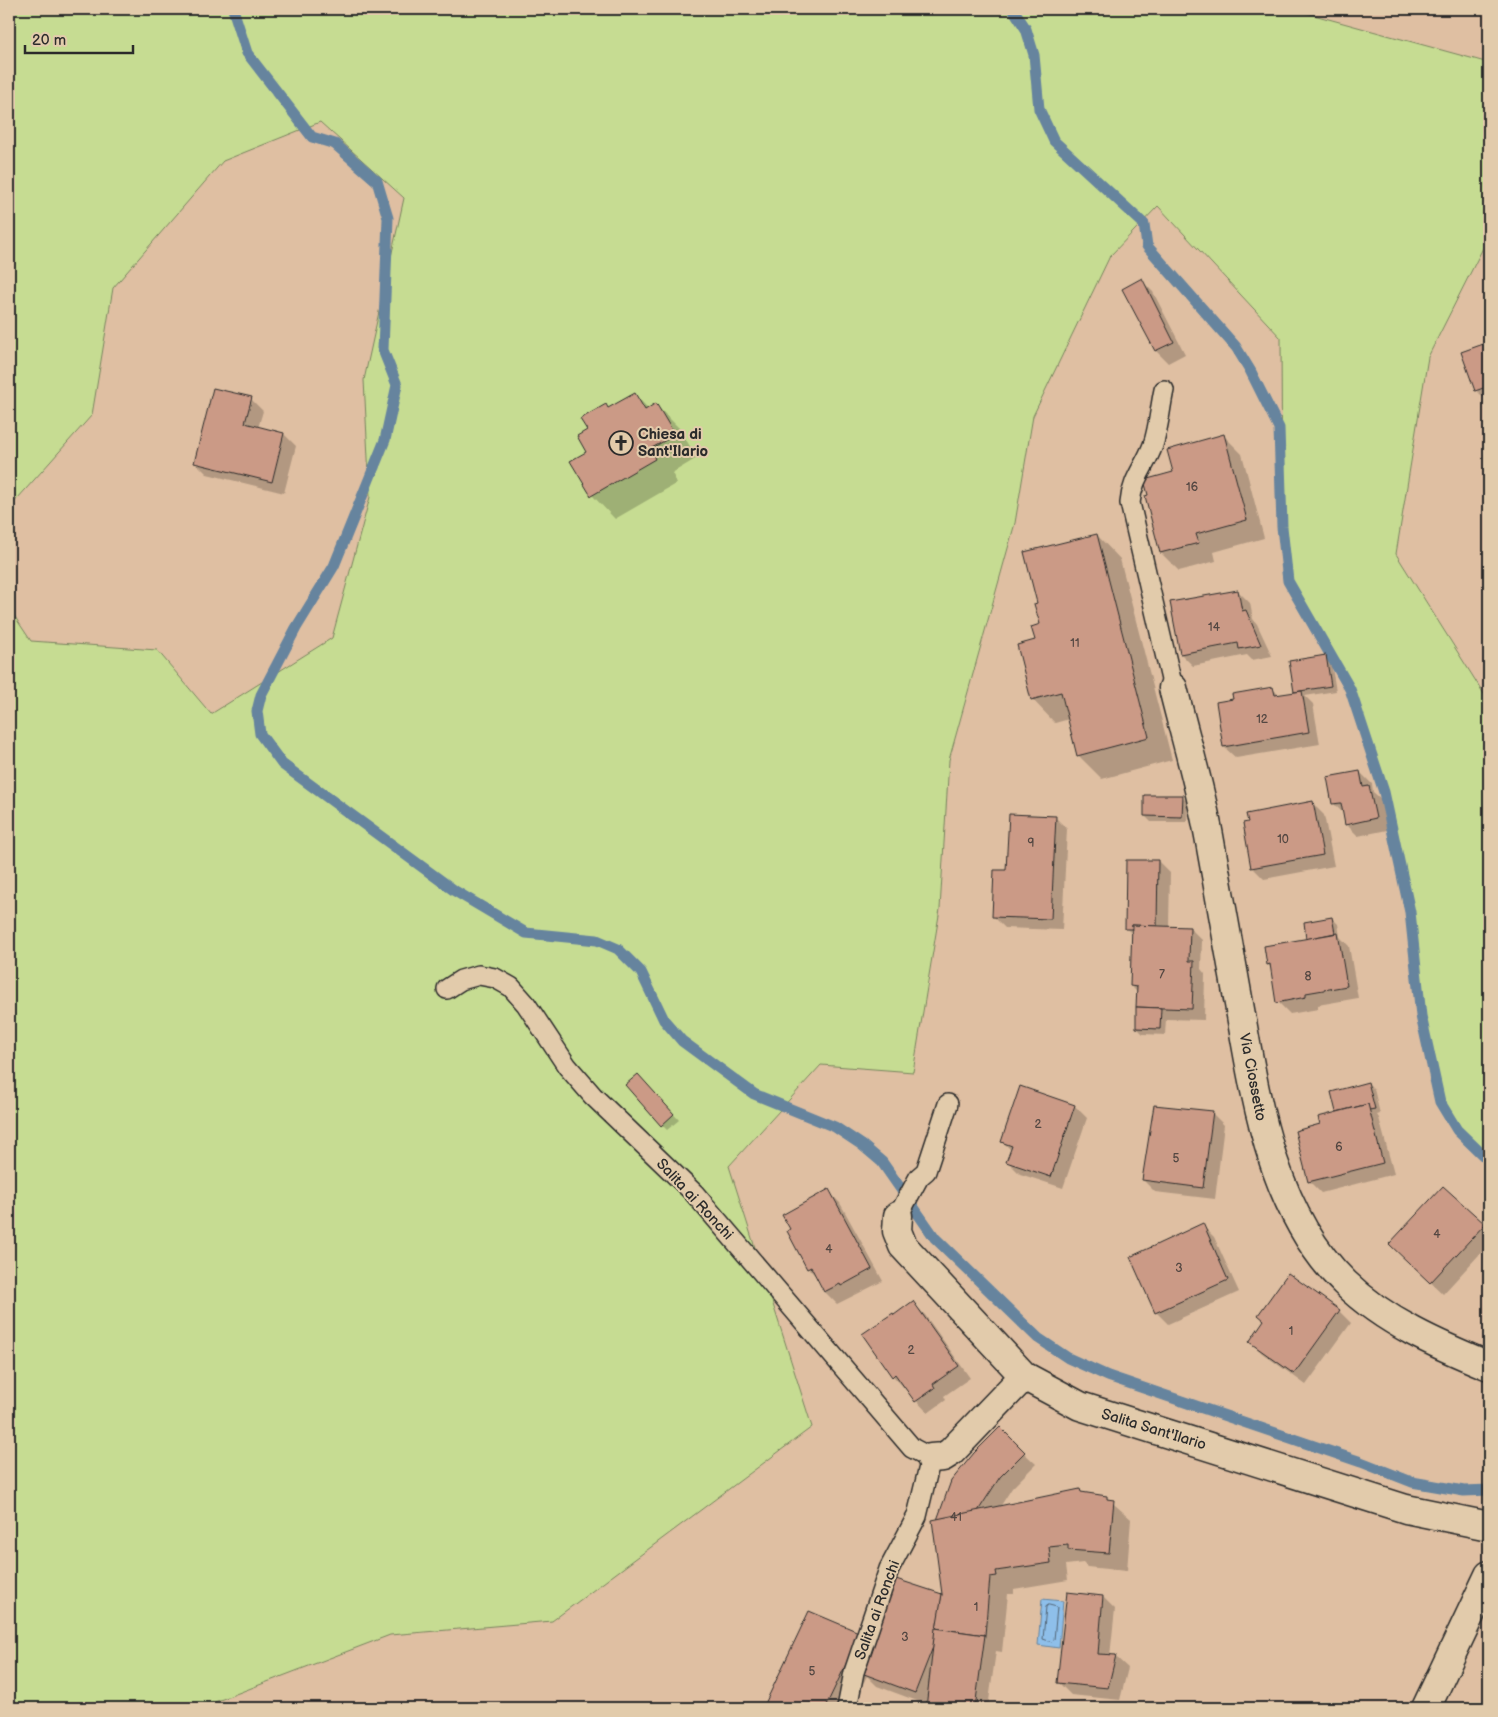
<svg xmlns="http://www.w3.org/2000/svg" width="1498" height="1717" font-family="'Balsamiq Sans',sans-serif">
<style>
.green{fill:#c6dc92;stroke:#78845e}
.water{fill:#8ebfea;stroke:#66849e}
.shadow{fill:#0003}
.lines{fill:none;stroke-linecap:round;stroke-linejoin:round}
.shore{stroke:#536677;stroke-width:1}
.stream{stroke:#66849e;stroke-width:11}
.building{fill:#cb9a86;stroke:#2b2b2b}
.service-casing{stroke:#2b2b2b;stroke-width:22}
.minor-casing{stroke:#2b2b2b;stroke-width:31}
.service{stroke:#e2cbab;stroke-width:19}
.minor{stroke:#e2cbab;stroke-width:28}
.labels{text-anchor:middle;stroke-width:4;stroke-linejoin:round;paint-order:stroke}
.number-label{font-size:12px;fill:#534742}
.poi-label{font-size:15px;font-weight:bold;fill:#2b2b2b;stroke:#e2cbab;text-anchor:start}
.street-label{font-size:15px;fill:#2b2b2b;stroke:#e2cbab}
</style>
<rect width="100%" height="100%" fill="#dfbfa2"/>
<filter id="ink" filterUnits="userSpaceOnUse"><feTurbulence type="fractalNoise" baseFrequency=".02" numOctaves="2"/><feDisplacementMap in="SourceGraphic" scale="10" xChannelSelector="R" yChannelSelector="G"/><feConvolveMatrix kernelMatrix="1 2 1 2 8 2 1 2 1" color-interpolation-filters="sRGB"/></filter>
<g filter="url(#ink)">
<polygon class="green" points="9,9 1292,9 1489,63 1489,236 1428,357 1396,554 1489,702 1489,1161 1457,1130 1440,1102 1421,1016 1410,911 1384,792 1350,689 1288,581 1282,527 1281,338 1158,206 1110,256 1033,416 1015,523 949,760 940,909 913,1072 821,1065 729,1166 812,1427 552,1621 390,1635 199,1708 9,1708 9,608 31,641 157,650 211,714 332,638 370,497 364,380 404,198 320,122 223,161 113,288 92,415 9,508"/>
<polygon class="water" points="1042,1599 1063,1601 1059,1648 1038,1645"/>
<g class="shadow">
<polygon points="1141,280 1153,292 1185,354 1168,363 1156,351 1124,289"/>
<polygon points="1489,343 1489,403 1476,390 1463,353"/>
<polygon points="635,395 649,409 656,405 679,428 697,458 672,473 677,483 615,519 592,495 588,453 589,431 606,406 609,409"/>
<polygon points="251,399 263,411 258,428 284,434 296,446 284,493 207,474 195,462"/>
<polygon points="1224,436 1242,454 1264,538 1214,552 1216,561 1179,571 1161,553 1146,497"/>
<polygon points="1097,535 1120,559 1172,760 1102,779 1078,755 1069,719 1055,723 1032,699 1036,641 1041,625"/>
<polygon points="1238,591 1250,603 1253,619 1257,624 1272,656 1252,660 1247,655 1193,666 1181,654"/>
<polygon points="1325,656 1331,662 1336,691 1305,696 1313,704 1320,744 1236,758 1224,747 1235,700 1273,689 1280,696 1297,693 1295,691"/>
<polygon points="1360,772 1372,784 1373,792 1381,799 1387,830 1358,836 1346,824 1344,814 1334,804"/>
<polygon points="1182,796 1188,802 1187,822 1151,822 1145,816"/>
<polygon points="1312,803 1324,815 1334,866 1264,879 1252,867"/>
<polygon points="1055,817 1067,829 1062,930 1005,928 993,916 1007,871"/>
<polygon points="1158,861 1170,873 1169,927 1190,928 1202,940 1201,969 1205,974 1204,1020 1166,1019 1165,1035 1143,1034 1137,1028 1138,993 1131,986 1133,935 1126,928"/>
<polygon points="1332,918 1338,924 1340,937 1349,946 1358,998 1318,1005 1318,1009 1290,1014 1278,1002 1272,968 1268,965 1308,940"/>
<polygon points="644,1082 679,1120 667,1130 662,1125"/>
<polygon points="1368,1083 1374,1089 1380,1114 1377,1115 1379,1118 1394,1174 1321,1193 1309,1181 1322,1125 1339,1113 1333,1093"/>
<polygon points="1075,1106 1087,1118 1063,1188 1020,1174 1008,1162 1012,1151 1003,1142"/>
<polygon points="1212,1113 1224,1125 1215,1199 1155,1192 1143,1180 1149,1138"/>
<polygon points="828,1191 840,1203 883,1281 837,1304 825,1292 817,1277 808,1268"/>
<polygon points="1202,1225 1214,1237 1239,1292 1168,1324 1156,1312"/>
<polygon points="1484,1225 1489,1230 1489,1244 1443,1294 1402,1255"/>
<polygon points="913,1303 925,1315 970,1378 944,1396 946,1400 928,1413 893,1376 864,1334"/>
<polygon points="1339,1311 1351,1323 1306,1385 1262,1353 1250,1342"/>
<polygon points="1024,1453 1036,1464 1012,1488 1000,1507 1080,1490 1083,1493 1107,1498 1131,1519 1127,1571 1087,1567 1083,1563 1066,1565 1068,1580 1014,1589 1014,1594 1008,1594 1002,1652 996,1651 988,1708 927,1708 928,1705 877,1686 867,1676 851,1708 764,1708 810,1613 860,1634 874,1648 943,1596 938,1520"/>
<polygon points="1068,1594 1103,1597 1115,1609 1110,1656 1116,1657 1128,1668 1120,1700 1071,1695 1059,1683"/>
</g>
<g class="lines">
<polygon class="shore" points="1049,1605 1057,1607 1054,1640 1052,1642 1043,1639 1046,1607"/>
<g class="stream">
<polyline points="233,9 247,53 312,137 335,144 377,181 388,218 383,350 397,385 385,440 334,566 296,628 261,695 257,711 260,734 282,764 455,891 526,933 597,940 618,949 641,972 664,1020 682,1041 754,1094 835,1127 862,1145 882,1162 935,1238 1038,1338 1068,1358 1108,1376 1361,1462 1412,1482 1464,1491 1489,1490"/>
<polyline points="1013,9 1026,29 1034,55 1039,109 1054,141 1144,224 1147,246 1236,347 1250,370 1279,428 1282,527 1288,581 1350,689 1384,792 1410,912 1421,1016 1440,1102 1457,1130 1489,1161"/>
</g>
</g>
<g class="building">
<polygon points="1142,278 1174,342 1155,351 1122,289"/>
<polygon points="1489,342 1489,386 1475,391 1461,352"/>
<polygon points="213,388 252,397 245,423 284,433 272,482 194,463"/>
<polygon points="635,393 645,410 656,403 675,435 650,449 655,459 591,496 570,461 586,452 577,436 587,430 580,419 606,404 608,408"/>
<polygon points="1224,434 1247,520 1196,534 1199,543 1160,553 1145,496 1148,495 1144,480 1173,472 1167,450"/>
<polygon points="1097,534 1149,737 1077,756 1061,692 1031,700 1017,645 1035,640 1031,627 1040,624 1034,604 1037,603 1024,552"/>
<polygon points="1238,590 1242,611 1246,610 1261,645 1239,649 1238,643 1180,654 1170,602"/>
<polygon points="1326,655 1331,686 1294,692 1289,661"/>
<polygon points="1273,687 1275,695 1302,691 1309,732 1223,747 1216,702 1233,699 1232,694"/>
<polygon points="1360,771 1363,787 1369,786 1376,818 1345,825 1341,803 1332,804 1327,777"/>
<polygon points="1144,795 1183,795 1182,817 1144,816"/>
<polygon points="1313,801 1323,855 1251,868 1243,823 1248,822 1246,814"/>
<polygon points="1009,814 1056,816 1051,919 992,917 994,870 1006,870"/>
<polygon points="1126,860 1158,860 1157,926 1132,925 1132,929 1125,929"/>
<polygon points="1332,917 1335,933 1306,939 1304,922"/>
<polygon points="1132,925 1190,927 1189,961 1194,961 1192,1009 1136,1007 1137,987 1130,986"/>
<polygon points="1338,933 1347,986 1306,993 1306,997 1276,1003 1270,964 1267,965 1264,946"/>
<polygon points="1136,1007 1161,1008 1160,1029 1136,1028"/>
<polygon points="638,1074 674,1114 661,1126 625,1085"/>
<polygon points="1368,1082 1375,1109 1369,1110 1368,1104 1336,1112 1331,1092"/>
<polygon points="1020,1086 1075,1105 1051,1177 1006,1162 1012,1146 1001,1142"/>
<polygon points="1368,1104 1383,1163 1308,1182 1295,1131 1320,1124 1318,1117"/>
<polygon points="1154,1105 1213,1111 1203,1188 1142,1180"/>
<polygon points="1443,1186 1485,1224 1430,1283 1389,1244"/>
<polygon points="829,1189 872,1269 841,1286 840,1284 824,1292 811,1267 807,1269 787,1231 790,1229 782,1215"/>
<polygon points="1203,1223 1228,1280 1155,1313 1130,1257"/>
<polygon points="1288,1273 1340,1310 1294,1374 1249,1342 1264,1320 1258,1315"/>
<polygon points="913,1301 959,1366 933,1384 935,1388 915,1402 895,1374 892,1377 862,1334 893,1313 894,1315"/>
<polygon points="1000,1427 1025,1452 1000,1477 978,1511 937,1520 951,1481 974,1453"/>
<polygon points="1080,1489 1081,1492 1107,1496 1107,1499 1114,1500 1109,1553 1068,1550 1068,1545 1049,1547 1051,1563 996,1571 997,1576 990,1577 985,1635 935,1628 942,1594 932,1520"/>
<polygon points="896,1579 942,1594 933,1647 915,1693 864,1674"/>
<polygon points="1067,1592 1103,1596 1098,1654 1116,1655 1108,1688 1057,1683"/>
<polygon points="809,1611 861,1633 825,1708 763,1708"/>
<polygon points="935,1628 985,1635 975,1708 926,1708"/>
</g>
<g class="lines">
<g class="service-casing">
<g id="service">
<path d="M1164 390C1160 408 1159 427 1153 445 1145 467 1132 479 1130 503L1173 688"/>
<polyline points="447,989 461,980 479,975 495,978 511,987 526,1004 567,1066 593,1096 694,1193 912,1448 931,1458 917,1516 889,1569 854,1672 847,1708"/>
<polyline points="898,1216 919,1177 926,1171 948,1104"/>
</g>
</g>
<g class="minor-casing">
<g id="minor">
<path d="M1173 688C1185 737 1200 786 1209 836 1219 892 1229 948 1239 1004 1256 1100 1272 1212 1345 1283 1385 1322 1438 1345 1489 1366"/>
<polyline points="898,1216 897,1231 903,1246 1024,1376 1080,1406 1406,1509 1489,1526"/>
<polyline points="931,1458 943,1457 951,1452 1024,1376"/>
<polyline points="1426,1708 1489,1575"/>
</g>
</g>
<use href="#service" class="service"/>
<use href="#minor" class="minor"/>
</g>
</g>
<defs>
<g id="church-ring" transform="scale(1.25)"><circle r="9.5" fill="#e2cbab" stroke="#2b2b2b" stroke-width="1.5"/><path d="M-1.2-6h2.4v3.5h3.3v2.4h-3.3V6h-2.4V-.1h-3.3v-2.4h3.3Z" fill="#2b2b2b"/></g>
</defs>
<g fill-rule="evenodd">
<use href="#church-ring" x="621" y="443"/>
</g>
<g class="labels">
<g class="number-label">
<text x="1192" y="491">16</text>
<text x="1214" y="631">14</text>
<text x="1075" y="647">11</text>
<text x="1262" y="723">12</text>
<text x="1283" y="843">10</text>
<text x="1031" y="847">9</text>
<text x="1162" y="978">7</text>
<text x="1308" y="980">8</text>
<text x="1038" y="1128">2</text>
<text x="1339" y="1151">6</text>
<text x="1176" y="1162">5</text>
<text x="1437" y="1238">4</text>
<text x="829" y="1253">4</text>
<text x="1179" y="1272">3</text>
<text x="1291" y="1335">1</text>
<text x="911" y="1354">2</text>
<text x="956" y="1521">41</text>
<text x="976" y="1611">1</text>
<text x="905" y="1641">3</text>
<text x="812" y="1675">5</text>
</g>
<g class="poi-label">
<text x="638" y="439">Chiesa di<tspan x="638" dy="17">Sant'Ilario</tspan></text>
</g>
<g class="street-label">
<text transform="translate(1253 1077) rotate(79)" y="5">Via Ciossetto</text>
<text transform="translate(695 1199) rotate(47)" y="5">Salita ai Ronchi</text>
<text transform="translate(1154 1429) rotate(17)" y="5">Salita Sant'Ilario</text>
<text transform="translate(877 1610) rotate(-70)" y="5">Salita ai Ronchi</text>
</g>
</g>
<rect width="1498" height="1717" fill="none" stroke="#e2cbab" stroke-width="30"/>
<rect x="15" y="15" width="1468" height="1687" fill="none" stroke="#2b2b2b" stroke-width="2" filter="url(#ink)"/>
<path d="M25 45v8h108v-8" fill="none" stroke="#2b2b2b" stroke-width="2.5"/>
<text x="32" y="45" font-size="15" fill="#2b2b2b" stroke="#e2cbab" stroke-width="4" paint-order="stroke">20 m</text>
</svg>
